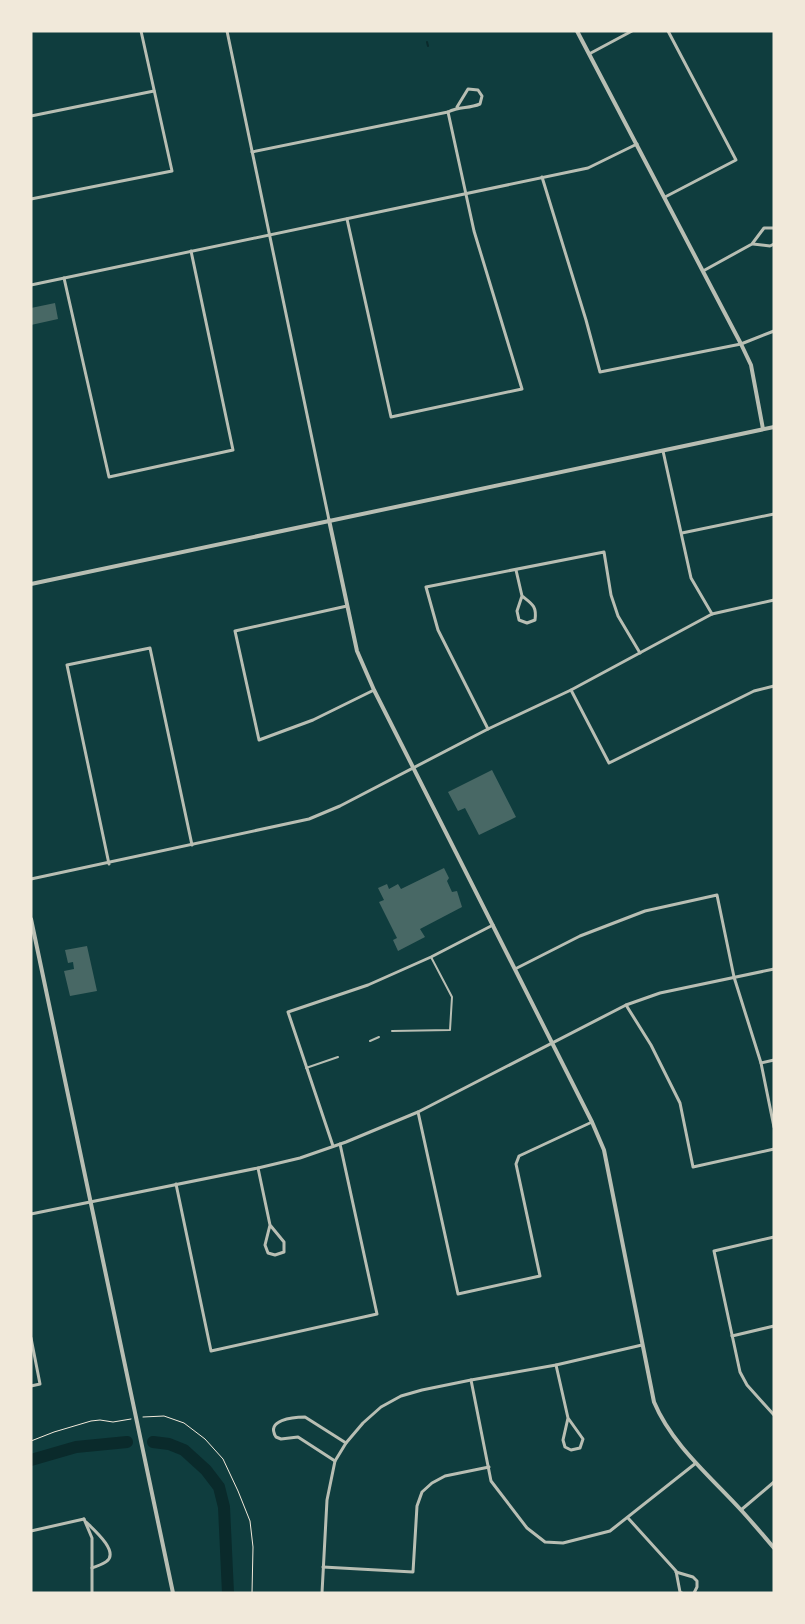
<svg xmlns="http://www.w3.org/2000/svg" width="805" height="1624" font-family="Raleway,sans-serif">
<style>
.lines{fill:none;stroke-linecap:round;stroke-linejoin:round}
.stream{stroke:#0a2a2b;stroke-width:2}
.river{stroke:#0a2a2b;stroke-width:12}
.building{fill:#486865}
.path{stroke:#f1e9da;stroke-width:1}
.service{stroke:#b8beb3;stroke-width:2}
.minor{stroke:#b8beb3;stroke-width:3}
.tertiary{stroke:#b8beb3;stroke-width:4}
</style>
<rect width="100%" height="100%" fill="#0f3d3e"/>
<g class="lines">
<polyline class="stream" points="427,42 428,46"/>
<g class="river">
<polyline points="153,1442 169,1444 184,1450 206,1470 219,1487 224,1507 228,1593"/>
<polyline points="31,1460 76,1447 127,1442"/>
</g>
</g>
<g class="building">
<polygon points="55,303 58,319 31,325 31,308"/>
<polygon points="492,770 516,817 479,835 465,808 458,811 448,792"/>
<polygon points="444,868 449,878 447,881 452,892 457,891 462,907 420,929 425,937 398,951 393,940 397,938 379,902 384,900 378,888 387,884 389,889 398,884 401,889"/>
<polygon points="87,946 97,991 70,996 64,971 74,969 73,962 68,963 65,950"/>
</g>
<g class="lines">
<g class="path">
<polyline points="143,1417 164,1416 184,1423 205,1439 223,1459 238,1491 250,1521 253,1547 252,1593"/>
<polyline points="31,1441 54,1432 91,1421 100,1420 113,1422 131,1419"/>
</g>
<g class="service">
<polyline points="392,1031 450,1030 452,997 431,957"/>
<polyline points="370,1041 379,1037"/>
<polyline points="306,1068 338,1057"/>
</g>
<g class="minor">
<polyline points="227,31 329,520"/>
<polyline points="589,54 632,31"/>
<polyline points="31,116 154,91"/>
<path d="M252 152 448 112C460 106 468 109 480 104L482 96 478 90 468 89 457 107"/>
<polyline points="542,177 586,320 600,372 741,344 774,331"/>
<polyline points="665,197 736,160 668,31"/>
<polyline points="31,199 172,171 141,31"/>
<polyline points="347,219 391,417 522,389 474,231 448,112"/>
<polyline points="753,244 770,246 774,244"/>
<polyline points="703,271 752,244 764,228 774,228"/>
<polyline points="64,278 109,477 233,450 191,251"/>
<polyline points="31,285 588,168 637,144"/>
<polyline points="663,451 691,578 712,614"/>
<polyline points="682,533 774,514"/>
<path d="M516 570 522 596 517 611 519 620 527 623 535 620C537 606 532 604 522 596"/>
<polyline points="347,606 235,631 259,740 313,720 374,690"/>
<polyline points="571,690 609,763 754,691 774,686"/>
<polyline points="488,729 438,630 426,587 604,552 611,595 618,616 640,653"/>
<polyline points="109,864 67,665 150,648 192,845"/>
<polyline points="31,879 309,819 340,806 488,729 571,690 712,614 774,600"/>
<polyline points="515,969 580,936 645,911 717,895 734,977 761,1063 774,1127"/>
<polyline points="626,1005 651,1045 680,1103 693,1167 774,1149"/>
<polyline points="761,1063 774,1060"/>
<polyline points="418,1112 458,1294 540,1276 516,1164 519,1156 592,1122"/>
<polyline points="333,1146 288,1012 368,985 431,957 493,925"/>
<polyline points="258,1168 270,1225 265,1245 268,1253 275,1255 284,1252 284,1242 270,1225"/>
<polyline points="176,1184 211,1351 377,1314 340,1144"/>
<polyline points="31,1214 258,1168 300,1158 346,1142 418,1112 626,1005 660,993 774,969"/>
<polyline points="774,1237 714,1251 740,1372 747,1385 774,1415"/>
<polyline points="732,1336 774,1326"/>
<polyline points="31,1338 40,1384 31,1386"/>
<polyline points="556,1365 568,1418 583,1439 580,1448 571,1450 565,1447 563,1440 568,1418"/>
<polyline points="471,1380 491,1481 527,1528 545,1542 563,1543 610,1531 696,1463"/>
<path d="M335 1461 298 1437 281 1439 276 1437C265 1420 293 1417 305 1417L346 1443"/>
<polyline points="741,1510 774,1482"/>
<polyline points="628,1518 676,1571 680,1592 682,1593"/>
<polyline points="84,1519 92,1538 92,1593"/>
<path d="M86 1522C93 1529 119 1551 107 1561 104 1564 97 1566 92 1568"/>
<polyline points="31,1531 84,1519"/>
<polyline points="323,1567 413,1572 417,1506 422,1492 432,1483 445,1476 489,1467"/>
<polyline points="676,1572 693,1577 697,1581 697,1587 694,1593"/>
<polyline points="322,1593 327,1500 335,1461 346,1443 363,1423 381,1407 401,1396 422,1390 471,1380 556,1365 642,1345"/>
</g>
<g class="tertiary">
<polyline points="577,31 741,344 751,365 763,429"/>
<path d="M329 520 357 651 374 690 592 1122 604 1150 654 1402C672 1445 711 1477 741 1510 752 1522 763 1535 774 1548"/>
<polyline points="31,584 774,427"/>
<polyline points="31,919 173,1593"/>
</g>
</g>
<rect width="805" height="1624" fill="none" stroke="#f1e9da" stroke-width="65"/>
</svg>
